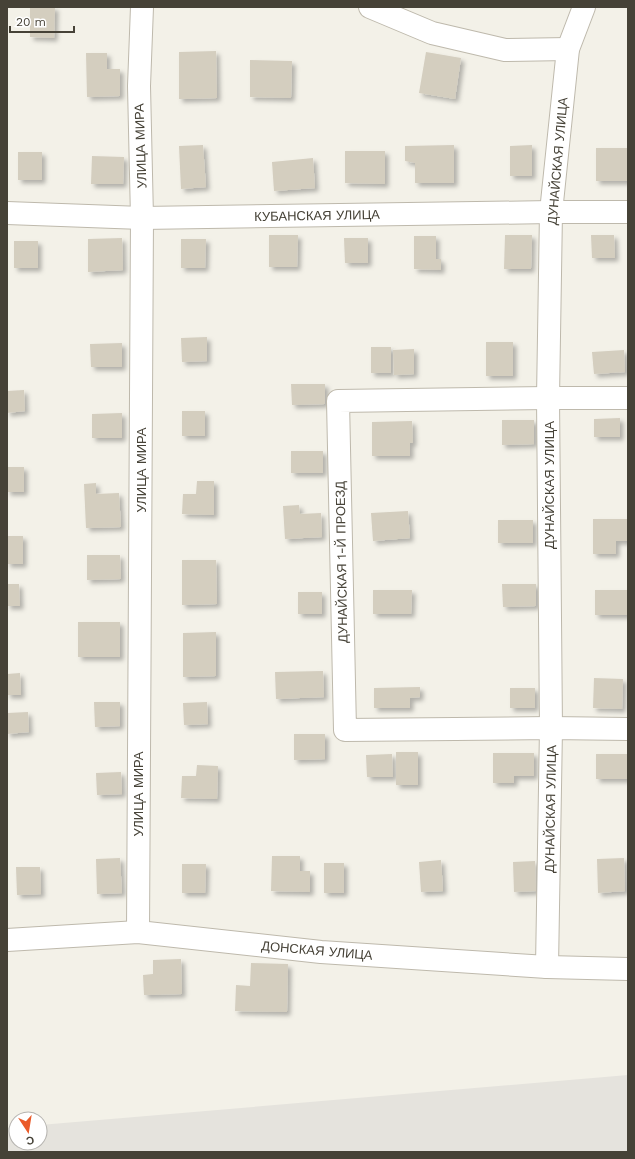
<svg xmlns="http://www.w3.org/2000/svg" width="635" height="1159" font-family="'Work Sans',sans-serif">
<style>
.industrial{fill:#e5e3dd}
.building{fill:#d4cebf;filter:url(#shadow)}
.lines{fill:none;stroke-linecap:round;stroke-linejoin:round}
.street-casing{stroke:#beb9ac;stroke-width:24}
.street{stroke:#fff;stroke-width:22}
.labels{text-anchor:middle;stroke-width:3.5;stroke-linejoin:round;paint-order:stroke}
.street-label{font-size:13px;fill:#464237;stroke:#fff}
</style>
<defs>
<filter id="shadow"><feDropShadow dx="3.5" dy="3.5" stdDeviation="2" flood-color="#0004"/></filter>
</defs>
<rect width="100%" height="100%" fill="#f3f1e8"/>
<polygon class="industrial" points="628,1075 628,1152 7,1152 7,1128 16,1127 16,1143 40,1143 40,1125"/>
<g class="building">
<polygon points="30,7 55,7 54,38 30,37"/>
<polygon points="216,51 217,98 179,99 179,52"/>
<polygon points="426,52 461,58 455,99 419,93"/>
<polygon points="86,53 107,53 107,69 120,69 120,96 87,97"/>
<polygon points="250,60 292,61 291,98 250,97"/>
<polygon points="203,145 206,187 181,189 179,146"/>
<polygon points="454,145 454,183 415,183 415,163 405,161 405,146"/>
<polygon points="532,145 532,176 510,176 510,146"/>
<rect x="596" y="148" width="32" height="33"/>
<polygon points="345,151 385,151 385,184 345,183"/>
<rect x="18" y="152" width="24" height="28"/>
<polygon points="92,156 124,157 123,184 91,184"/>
<polygon points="313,158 315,188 274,191 272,162"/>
<polygon points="269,235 298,235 297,267 269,267"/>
<polygon points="505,235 532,235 531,269 504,269"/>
<polygon points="591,235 614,235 615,258 592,258"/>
<polygon points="414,236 436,236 436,259 441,259 441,270 414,269"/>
<polygon points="122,238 123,270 88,272 88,239"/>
<polygon points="344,238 368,238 368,263 345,263"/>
<polygon points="181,239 206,239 205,268 181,268"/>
<rect x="14" y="241" width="24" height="27"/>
<polygon points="207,337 207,361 182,362 181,338"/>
<rect x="486" y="342" width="27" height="34"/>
<polygon points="122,343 122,367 91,367 90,344"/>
<rect x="371" y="347" width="20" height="26"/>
<polygon points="414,349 414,374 394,375 393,350"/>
<polygon points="624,350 625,372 594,374 592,352"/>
<polygon points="291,384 325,384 325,404 292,405"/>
<polygon points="24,390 25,411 7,413 7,391"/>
<rect x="182" y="411" width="23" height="25"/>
<polygon points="122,413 122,438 92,438 92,414"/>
<polygon points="620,418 620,437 594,437 594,419"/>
<polygon points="502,420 534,420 534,444 502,445"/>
<polygon points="412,421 413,443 410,443 410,456 372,456 372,422"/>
<rect x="291" y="451" width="32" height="22"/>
<rect x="7" y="467" width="17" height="25"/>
<polygon points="197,481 214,481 214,515 182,514 183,494 196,494"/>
<polygon points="96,483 96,494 119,493 121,527 86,528 84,484"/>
<polygon points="299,505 300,514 321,513 322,537 285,539 283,506"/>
<polygon points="408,511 410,538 373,541 371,513"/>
<polygon points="593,519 628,519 628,541 616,541 616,554 593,554"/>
<rect x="498" y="520" width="35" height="23"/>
<rect x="7" y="536" width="16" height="28"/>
<polygon points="87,555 120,555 121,579 87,580"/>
<polygon points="182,560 216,560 217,604 182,605"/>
<polygon points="7,584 19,584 20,606 7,606"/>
<polygon points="502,584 536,584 536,606 503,607"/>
<polygon points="373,590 412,590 411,614 373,614"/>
<rect x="595" y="590" width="33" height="25"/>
<rect x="298" y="592" width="24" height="22"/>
<rect x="78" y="622" width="42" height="35"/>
<polygon points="216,632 216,676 183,677 183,633"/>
<polygon points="323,671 324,697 276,699 275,672"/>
<polygon points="20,673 21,695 7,695 7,674"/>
<polygon points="594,678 623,679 622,709 593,708"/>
<polygon points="420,687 420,697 410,698 410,708 374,708 374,688"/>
<rect x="510" y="688" width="25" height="20"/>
<polygon points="94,702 120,702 120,726 95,727"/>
<polygon points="207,702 208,724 184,725 183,703"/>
<polygon points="28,712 29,732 7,734 7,713"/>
<polygon points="294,734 325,734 325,759 294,760"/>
<rect x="396" y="752" width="22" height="33"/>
<polygon points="493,753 534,753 534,776 514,776 514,783 493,783"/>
<polygon points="392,754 393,777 367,777 366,755"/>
<rect x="596" y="754" width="32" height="25"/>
<polygon points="197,765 218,766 217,799 181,798 182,776 196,776"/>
<polygon points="121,772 122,794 97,795 96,773"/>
<polygon points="272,856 300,856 300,871 310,871 310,892 271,891"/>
<polygon points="120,858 122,893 97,894 96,859"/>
<polygon points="624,858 625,891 598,893 597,859"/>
<polygon points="441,860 443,891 421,892 419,862"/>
<polygon points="535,861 536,891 514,892 513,862"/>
<rect x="324" y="863" width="20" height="30"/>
<polygon points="182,864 206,864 205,893 182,893"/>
<polygon points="16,867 40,867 41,894 17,895"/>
<polygon points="181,959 182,994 144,995 143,975 153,974 153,960"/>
<polygon points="251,963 288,964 287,1012 235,1011 236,985 250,986"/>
</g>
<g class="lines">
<g class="street-casing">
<g id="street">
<polyline points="370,7 432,33 505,50 568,49"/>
<polyline points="7,213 142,218 551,212 628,212"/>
<polyline points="628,398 548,398 338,401 345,730 551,728 628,729"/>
<polyline points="138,932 142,218 139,86 142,7"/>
<polyline points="7,940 138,932 321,952 547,967 628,969"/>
<polyline points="547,967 551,728 548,398 551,212 568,49 584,7"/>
</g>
</g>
<use href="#street" class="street"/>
</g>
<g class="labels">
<g class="street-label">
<text transform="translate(140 146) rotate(-92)" y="5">УЛИЦА МИРА</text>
<text transform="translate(557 161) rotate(-85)" y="5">ДУНАЙСКАЯ УЛИЦА</text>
<text transform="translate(317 215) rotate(-1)" y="5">КУБАНСКАЯ УЛИЦА</text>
<text transform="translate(141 470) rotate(-90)" y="5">УЛИЦА МИРА</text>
<text transform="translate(549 485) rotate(-90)" y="5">ДУНАЙСКАЯ УЛИЦА</text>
<text transform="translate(341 562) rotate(-91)" y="5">ДУНАЙСКАЯ 1-Й ПРОЕЗД</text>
<text transform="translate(138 794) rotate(-90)" y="5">УЛИЦА МИРА</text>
<text transform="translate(550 809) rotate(-89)" y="5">ДУНАЙСКАЯ УЛИЦА</text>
<text transform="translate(317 950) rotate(5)" y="5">ДОНСКАЯ УЛИЦА</text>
</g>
</g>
<rect width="635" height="1159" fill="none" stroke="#464237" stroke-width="16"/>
<g transform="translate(28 1131) rotate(168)"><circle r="19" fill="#ffffff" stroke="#b5b3af"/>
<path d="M0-3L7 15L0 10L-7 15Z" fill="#ea5a28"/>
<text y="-6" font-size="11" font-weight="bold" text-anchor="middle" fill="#464237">С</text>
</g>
<path d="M10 26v6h64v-6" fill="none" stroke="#464237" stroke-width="2"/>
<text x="16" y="26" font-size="12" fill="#464237" stroke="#ffffff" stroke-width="3" paint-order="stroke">20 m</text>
</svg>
